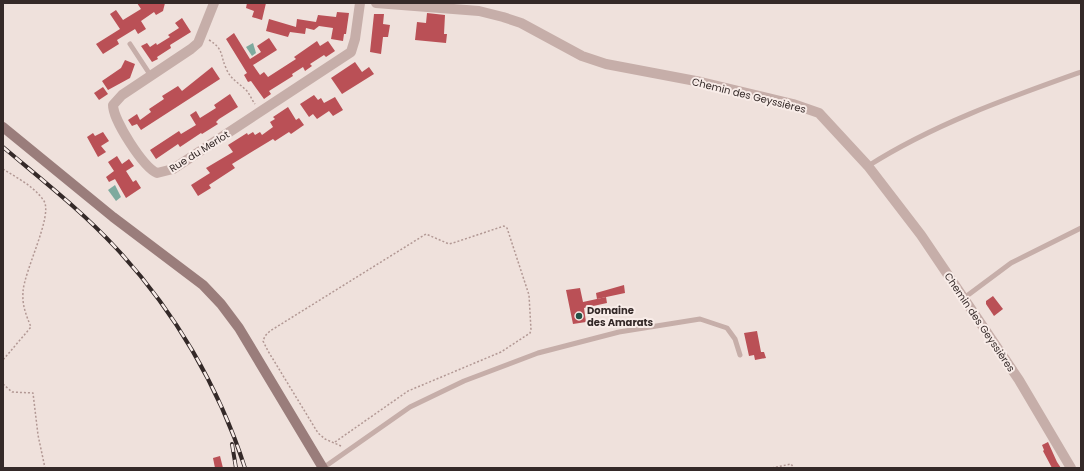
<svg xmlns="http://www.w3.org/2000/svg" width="1084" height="471" font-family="Poppins,sans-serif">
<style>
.water{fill:#7eaa9e}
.building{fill:#ba5056}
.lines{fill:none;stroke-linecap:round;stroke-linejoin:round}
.path{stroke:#b29894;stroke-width:1.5;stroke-dasharray:2 2;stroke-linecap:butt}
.lane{stroke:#c6aea9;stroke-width:5}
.street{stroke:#c6aea9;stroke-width:10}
.secondary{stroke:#9a7d7b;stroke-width:10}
.rail-casing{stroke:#342928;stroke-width:4}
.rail{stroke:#f8ece8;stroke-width:2.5;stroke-dasharray:8;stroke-linecap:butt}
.poi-dot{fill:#225246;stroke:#f8ece8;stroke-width:1.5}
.labels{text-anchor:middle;stroke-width:4;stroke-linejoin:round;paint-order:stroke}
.street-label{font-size:10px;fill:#342928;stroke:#f8ece8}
.poi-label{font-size:10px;font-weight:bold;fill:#342928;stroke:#f8ece8;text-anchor:start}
</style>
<rect width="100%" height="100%" fill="#efe1dc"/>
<g class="water">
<polygon points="253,43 256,53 252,56 246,47"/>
<polygon points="115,185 121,197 116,201 108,190"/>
</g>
<g class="building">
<polygon points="137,3 165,3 163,11 156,15 154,12 141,21 146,29 138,34 135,29 117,40 119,44 103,54 96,44 120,29 110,14 116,10 123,20 141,9"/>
<polygon points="247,3 266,3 262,20 252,17 254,11 246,8"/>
<polygon points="337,12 349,13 346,34 344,34 343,41 331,39 333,28 319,26 314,30 306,28 305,34 290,32 288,37 266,31 269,19 296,27 297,19 316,22 318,15 336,17"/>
<polygon points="427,13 445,15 444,34 447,34 446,43 415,40 417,22 426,23"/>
<polygon points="374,14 384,14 383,24 390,25 388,37 383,37 381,54 370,52"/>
<polygon points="182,18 191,32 170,45 171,48 157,57 158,59 152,62 141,46 147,43 150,47 156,43 157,45 170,37 168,35 179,28 175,23"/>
<polygon points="234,33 250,59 261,52 257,46 269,38 277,50 253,65 260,75 264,72 268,77 296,59 294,57 317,41 320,46 328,41 335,51 326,57 324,55 310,64 312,66 305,71 303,67 292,74 293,76 269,91 271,94 264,99 251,81 248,82 244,75 247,73 226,39"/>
<polygon points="125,60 135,64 130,78 108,90 102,81 121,68"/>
<polygon points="355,62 362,72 369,67 374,74 342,94 331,78"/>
<polygon points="212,67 220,79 141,130 137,124 132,126 128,120 137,114 140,120 151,112 149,109 164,99 162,96 178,86 182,91"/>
<polygon points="103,87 108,94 99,100 94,93"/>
<polygon points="230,94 238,107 219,119 216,122 218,124 202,134 201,133 180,147 178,144 156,159 150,150 179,131 181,134 196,125 190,115 196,111 200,118 216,108 214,105"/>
<polygon points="314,95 318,100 321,98 324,103 335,97 343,110 333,116 329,111 317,119 313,114 309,117 300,104"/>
<polygon points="288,107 296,120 299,118 304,125 291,134 289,132 275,141 273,139 232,164 235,168 209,185 211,188 198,196 191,185 210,173 206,168 233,152 228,145 247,133 248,135 253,132 255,135 260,132 262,135 273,127 270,122 275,119 273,117"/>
<polygon points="103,132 109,141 101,146 106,152 98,157 87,137 93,133 95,136"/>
<polygon points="117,156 122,164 129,159 134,166 126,171 133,182 136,180 141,188 126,198 115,179 109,182 106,177 114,171 108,162"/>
<polygon points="624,285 625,293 597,299 596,293"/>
<polygon points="580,288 583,302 606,297 607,303 584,308 586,322 573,324 566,290"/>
<polygon points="993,296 1003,309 994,316 986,304 986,301"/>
<polygon points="757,331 761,352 764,352 766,358 755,360 754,355 749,356 744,333"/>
<polygon points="1048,442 1057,462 1061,468 1052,468 1043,451 1044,450 1042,445"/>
<polygon points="220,456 223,468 215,468 213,458"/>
</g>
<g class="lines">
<g class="path">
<path d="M209 40C224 49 220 55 226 68 230 79 239 83 247 91 250 95 252 100 255 104"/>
<path d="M3 169C17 178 34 186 44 201 53 216 24 271 23 292 22 305 26 315 31 327L3 360"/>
<polyline points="3,384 12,392 33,393 38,435 45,468"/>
<polyline points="335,442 408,391 501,352 530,333 531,330 529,295 507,228 504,226 453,243 449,244 426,234 270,331 265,336 263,341 268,351 318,433 325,439 341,446"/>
<polyline points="772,468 791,464 794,468"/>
</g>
<g class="lane">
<polyline points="130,44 151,76"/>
<path d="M868 166C934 124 1008 98 1081 72"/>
<polyline points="964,298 1011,263 1081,228"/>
<polyline points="323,468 410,407 464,381 538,353 619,332 700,319 727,328 735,339 740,355"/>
</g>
<g class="street">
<path d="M214 3 198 43 191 49 122 95 113 105C113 120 143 167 157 173L173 169 351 52 355 39 360 3"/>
<polyline points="376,3 479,11 503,17 521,23 582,56 606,64 701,82 793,104 819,113 868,166 921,235 1019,380 1071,468"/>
</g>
<polyline class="secondary" points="3,127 113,217 203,285 221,304 239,328 323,468"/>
<g class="rail-casing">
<g id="rail">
<path d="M3 147C42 180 82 211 116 248 174 310 219 387 245 468"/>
<polyline points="232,444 236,468"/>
</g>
</g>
<use href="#rail" class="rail"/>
</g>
<circle class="poi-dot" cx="579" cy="316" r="4"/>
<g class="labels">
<g class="street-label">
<text transform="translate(749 95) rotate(14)" y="4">Chemin des Geyssières</text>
<text transform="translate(199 151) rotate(-32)" y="4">Rue du Merlot</text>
<text transform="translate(980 322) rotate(56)" y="4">Chemin des Geyssières</text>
</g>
<g class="poi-label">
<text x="587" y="314">Domaine<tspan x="587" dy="12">des Amarats</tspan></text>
</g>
</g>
<rect width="1084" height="471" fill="none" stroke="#342928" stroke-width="8"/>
</svg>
